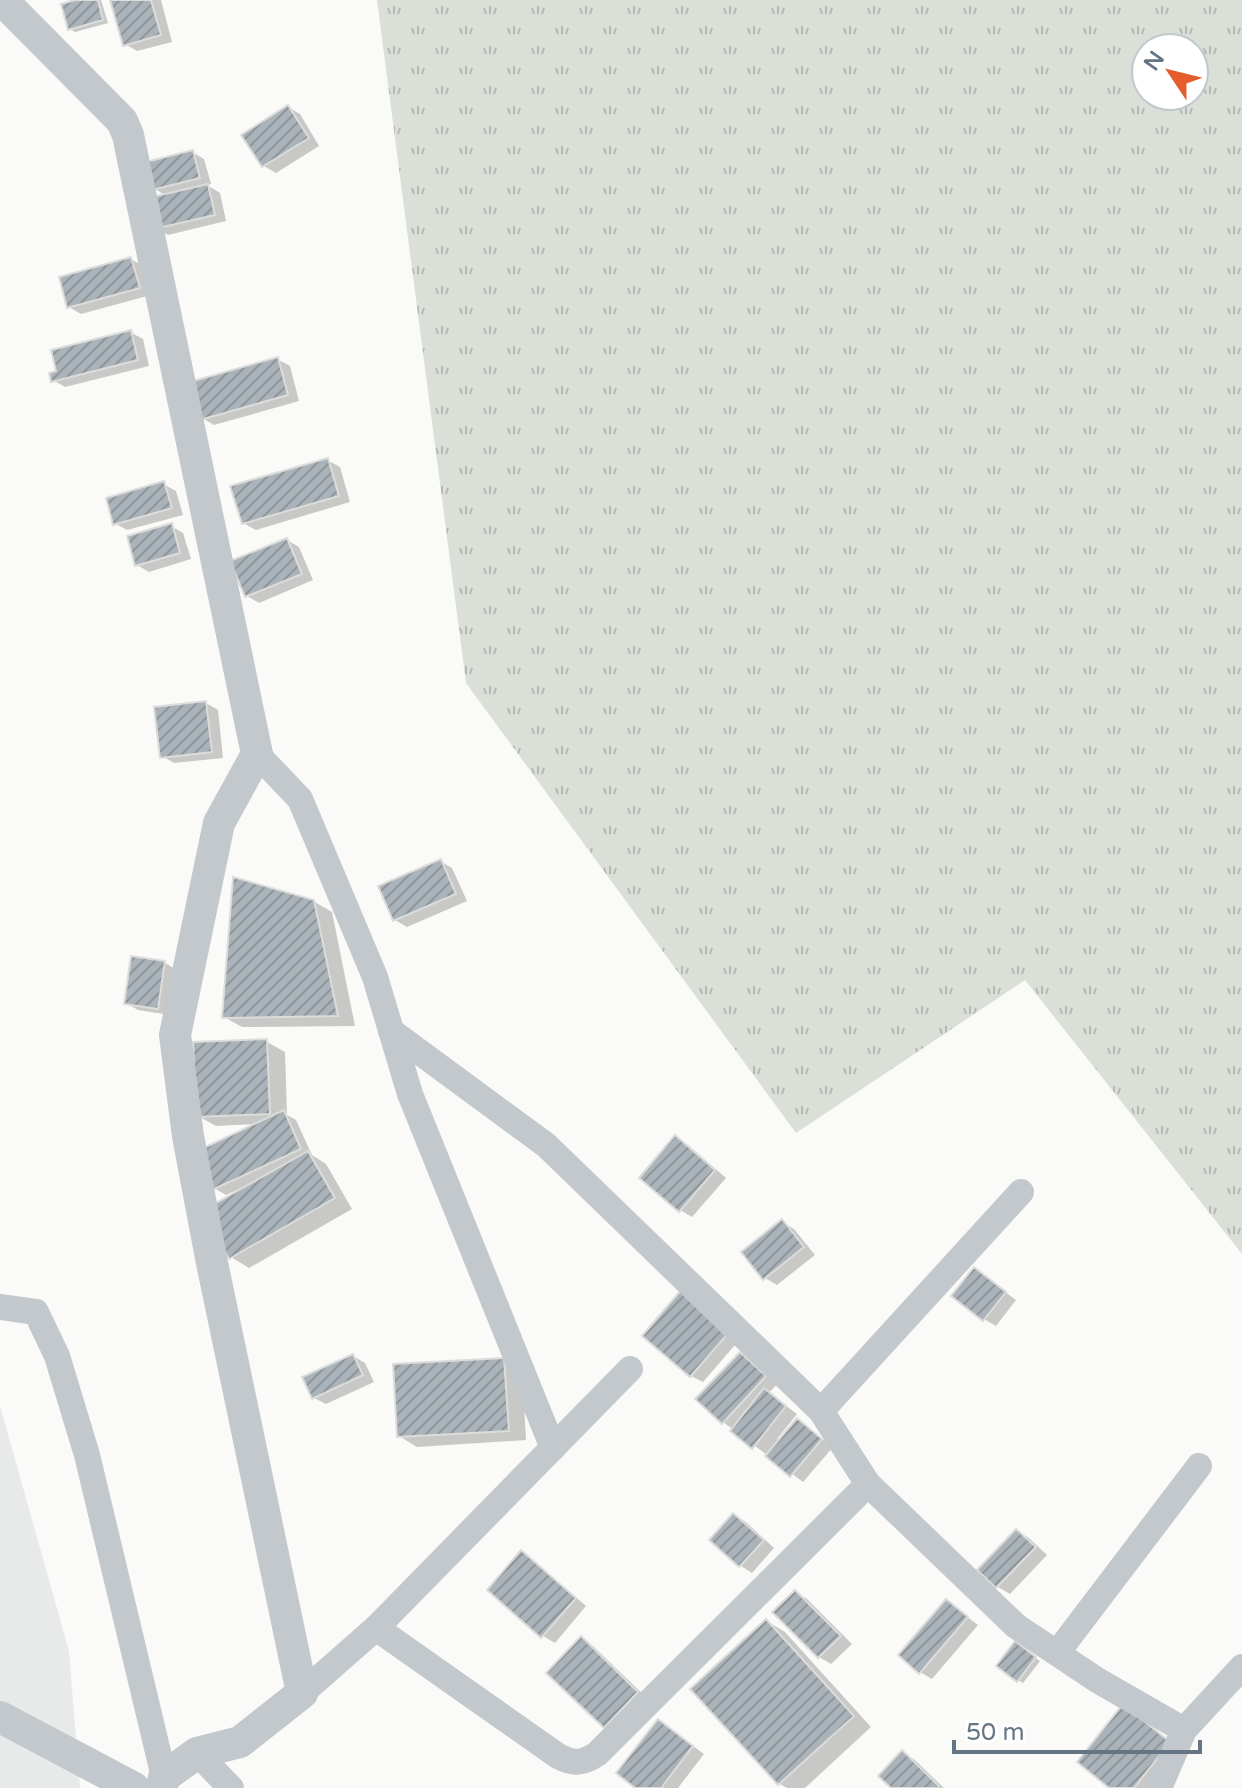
<svg xmlns="http://www.w3.org/2000/svg" width="1242" height="1788" font-family="'Varela Round',sans-serif">
<style>
.built{fill:#e8e9e9}
.grass{fill:url(#grass-tufts);fill-rule:evenodd}
.shadow{fill:#0003}
.building{fill:url(#building-hatch);stroke:#dcdcda;stroke-width:2}
.lines{fill:none;stroke-linecap:round;stroke-linejoin:round}
.minor{stroke:#c3c8cc;stroke-width:26}
.tertiary{stroke:#c3c8cc;stroke-width:32}
</style>
<defs>
<pattern id="grass-tufts" width="24" height="20" patternUnits="userSpaceOnUse" patternTransform="scale(2)"><rect width="24" height="20" fill="#dadfd7"/><path d="M3 7l-1-3M5 7V3M7 7l1-3M15 17l-1-3M17 17v-4M19 17l1-3" fill="none" stroke="#b4b9b4"/></pattern>
<pattern id="building-hatch" width="6" height="6" patternUnits="userSpaceOnUse" patternTransform="scale(2)"><rect width="6" height="6" fill="#aab3b9"/><path d="M-1 1l2-2M0 6l6-6M5 7l2-2" fill="none" stroke="#8e969c"/></pattern>
</defs>
<rect width="100%" height="100%" fill="#fafaf8"/>
<polygon class="built" points="0,1406 69,1651 80,1788 0,1788"/>
<path class="grass" d="M377 0H1242V1254L1025 980 796 1133 466 683ZM1146 48H1194V96H1146Z"/>
<g class="shadow">
<polygon points="83,0 101,0 108,23 75,32 70,29"/>
<polygon points="112,0 161,0 172,42 137,51 125,44"/>
<polygon points="288,107 300,114 319,146 276,173 264,166 244,135"/>
<polygon points="192,152 204,159 211,184 207,185 220,193 226,221 168,235 156,228 166,196 154,188"/>
<polygon points="131,259 143,266 151,295 81,314 69,307"/>
<polygon points="130,332 143,339 149,366 65,387 53,380"/>
<polygon points="277,359 290,366 299,401 214,425 202,418"/>
<polygon points="327,460 340,467 350,502 256,530 243,523"/>
<polygon points="163,484 176,491 183,515 127,530 114,523"/>
<polygon points="171,526 183,533 191,559 149,572 137,565"/>
<polygon points="287,540 299,547 313,580 259,603 247,596"/>
<polygon points="206,703 218,710 223,758 174,763 162,756"/>
<polygon points="440,861 452,868 467,901 407,927 395,920"/>
<polygon points="313,901 332,912 355,1026 242,1027 224,1017"/>
<polygon points="165,963 177,970 170,1015 138,1010 126,1003"/>
<polygon points="267,1042 285,1052 287,1115 296,1120 312,1155 326,1164 352,1209 249,1268 231,1257 240,1192 239,1189 226,1195 214,1188 258,1124 216,1126 198,1116"/>
<polygon points="676,1138 688,1145 726,1178 692,1217 680,1210"/>
<polygon points="782,1222 794,1229 815,1255 777,1285 765,1278"/>
<polygon points="974,1269 1016,1300 996,1326 984,1319"/>
<polygon points="683,1291 741,1338 703,1382 691,1376"/>
<polygon points="740,1354 752,1361 777,1384 769,1393 797,1414 777,1439 780,1442 798,1420 833,1447 803,1482 723,1422"/>
<polygon points="353,1356 365,1363 374,1382 326,1404 314,1398"/>
<polygon points="504,1360 522,1370 526,1440 417,1447 399,1436"/>
<polygon points="734,1515 746,1522 774,1548 752,1573 741,1566 712,1540"/>
<polygon points="1017,1531 1029,1538 1047,1555 1010,1594 998,1587 979,1570"/>
<polygon points="521,1553 533,1560 586,1606 555,1643 543,1636"/>
<polygon points="795,1592 807,1599 852,1644 831,1664 819,1657 775,1612"/>
<polygon points="947,1602 978,1625 932,1679 920,1672"/>
<polygon points="767,1621 785,1632 871,1727 805,1788 787,1788 780,1784 693,1689"/>
<polygon points="582,1639 593,1646 649,1700 617,1733 605,1726"/>
<polygon points="1020,1647 1040,1661 1023,1683 1018,1680"/>
<polygon points="1135,1714 1181,1750 1151,1788 1112,1788"/>
<polygon points="670,1729 704,1754 678,1788 639,1788"/>
<polygon points="903,1753 915,1760 944,1788 894,1788"/>
</g>
<g class="building">
<polygon points="75,0 98,0 103,20 68,30 61,4"/>
<polygon points="110,0 151,0 161,35 123,46"/>
<polygon points="288,105 309,138 262,167 241,135"/>
<polygon points="193,150 200,178 152,190 146,162"/>
<polygon points="208,184 215,215 154,229 148,198"/>
<polygon points="131,257 140,288 67,308 59,277"/>
<polygon points="131,330 138,360 51,382 49,373 56,371 51,350"/>
<polygon points="278,357 288,395 200,420 190,382"/>
<polygon points="328,458 339,496 242,524 230,486"/>
<polygon points="164,481 172,508 113,525 106,498"/>
<polygon points="172,523 180,553 135,566 127,536"/>
<polygon points="287,538 302,574 245,597 230,561"/>
<polygon points="206,701 212,752 160,758 154,707"/>
<polygon points="441,859 456,894 393,921 378,886"/>
<polygon points="233,877 314,900 338,1016 222,1018"/>
<polygon points="131,956 165,961 158,1009 124,1004"/>
<polygon points="267,1039 270,1114 196,1117 193,1042"/>
<polygon points="284,1110 301,1149 212,1190 195,1152"/>
<polygon points="675,1135 715,1170 679,1212 639,1178"/>
<polygon points="308,1151 335,1198 229,1259 202,1211"/>
<polygon points="782,1219 804,1247 763,1280 741,1252"/>
<polygon points="974,1267 1006,1292 983,1321 951,1296"/>
<polygon points="682,1289 731,1330 690,1377 642,1336"/>
<polygon points="740,1352 766,1376 722,1424 695,1399"/>
<polygon points="353,1354 363,1375 312,1399 302,1377"/>
<polygon points="504,1358 509,1431 397,1437 393,1364"/>
<polygon points="764,1388 786,1406 752,1449 730,1431"/>
<polygon points="797,1418 822,1439 790,1477 765,1456"/>
<polygon points="733,1513 764,1540 739,1567 709,1540"/>
<polygon points="1016,1529 1036,1547 996,1588 977,1570"/>
<polygon points="521,1550 576,1598 541,1638 487,1590"/>
<polygon points="795,1590 841,1636 818,1658 772,1612"/>
<polygon points="946,1599 968,1617 919,1674 898,1655"/>
<polygon points="766,1619 854,1716 778,1785 690,1689"/>
<polygon points="581,1636 638,1692 604,1728 546,1673"/>
<polygon points="1015,1641 1036,1657 1017,1682 996,1666"/>
<polygon points="1123,1704 1170,1742 1134,1788 1109,1788 1077,1762"/>
<polygon points="658,1719 693,1746 661,1788 635,1788 616,1773"/>
<polygon points="902,1750 939,1786 937,1788 891,1788 878,1776"/>
</g>
<g class="lines">
<g class="minor">
<polyline points="257,754 300,799 375,977 410,1094 553,1448"/>
<polyline points="391,1031 546,1145 821,1411"/>
<polyline points="1021,1192 821,1411 868,1484 1016,1626 1097,1680 1184,1730"/>
<polyline points="0,1307 36,1312 57,1356 87,1455 164,1777"/>
<path d="M376 1628 558 1756C573 1764 582 1764 597 1754L868 1484"/>
<polyline points="1057,1653 1199,1466"/>
<polyline points="302,1693 376,1628 630,1369"/>
<polyline points="197,1753 231,1788"/>
<polyline points="1159,1788 1184,1730 1242,1667"/>
</g>
<g class="tertiary">
<polyline points="2,0 122,121 128,135 257,754 219,823 175,1035 188,1136 212,1263 302,1693 240,1742 197,1753 164,1777 162,1788"/>
<polyline points="0,1717 134,1788"/>
</g>
</g>
<g transform="translate(1170 72) rotate(305)"><circle r="38" fill="#ffffff" stroke="#c1c8cd" stroke-width="2"/>
<path d="M0-6L14 30L0 20L-14 30Z" fill="#e55c2d"/>
<text y="-12" font-size="22" font-weight="bold" text-anchor="middle" fill="#657583">N</text>
</g>
<path d="M954 1740v12h246v-12" fill="none" stroke="#657583" stroke-width="4"/>
<text x="966" y="1740" font-size="24" fill="#657583" stroke="#ffffff" stroke-width="6" paint-order="stroke">50 m</text>
</svg>
